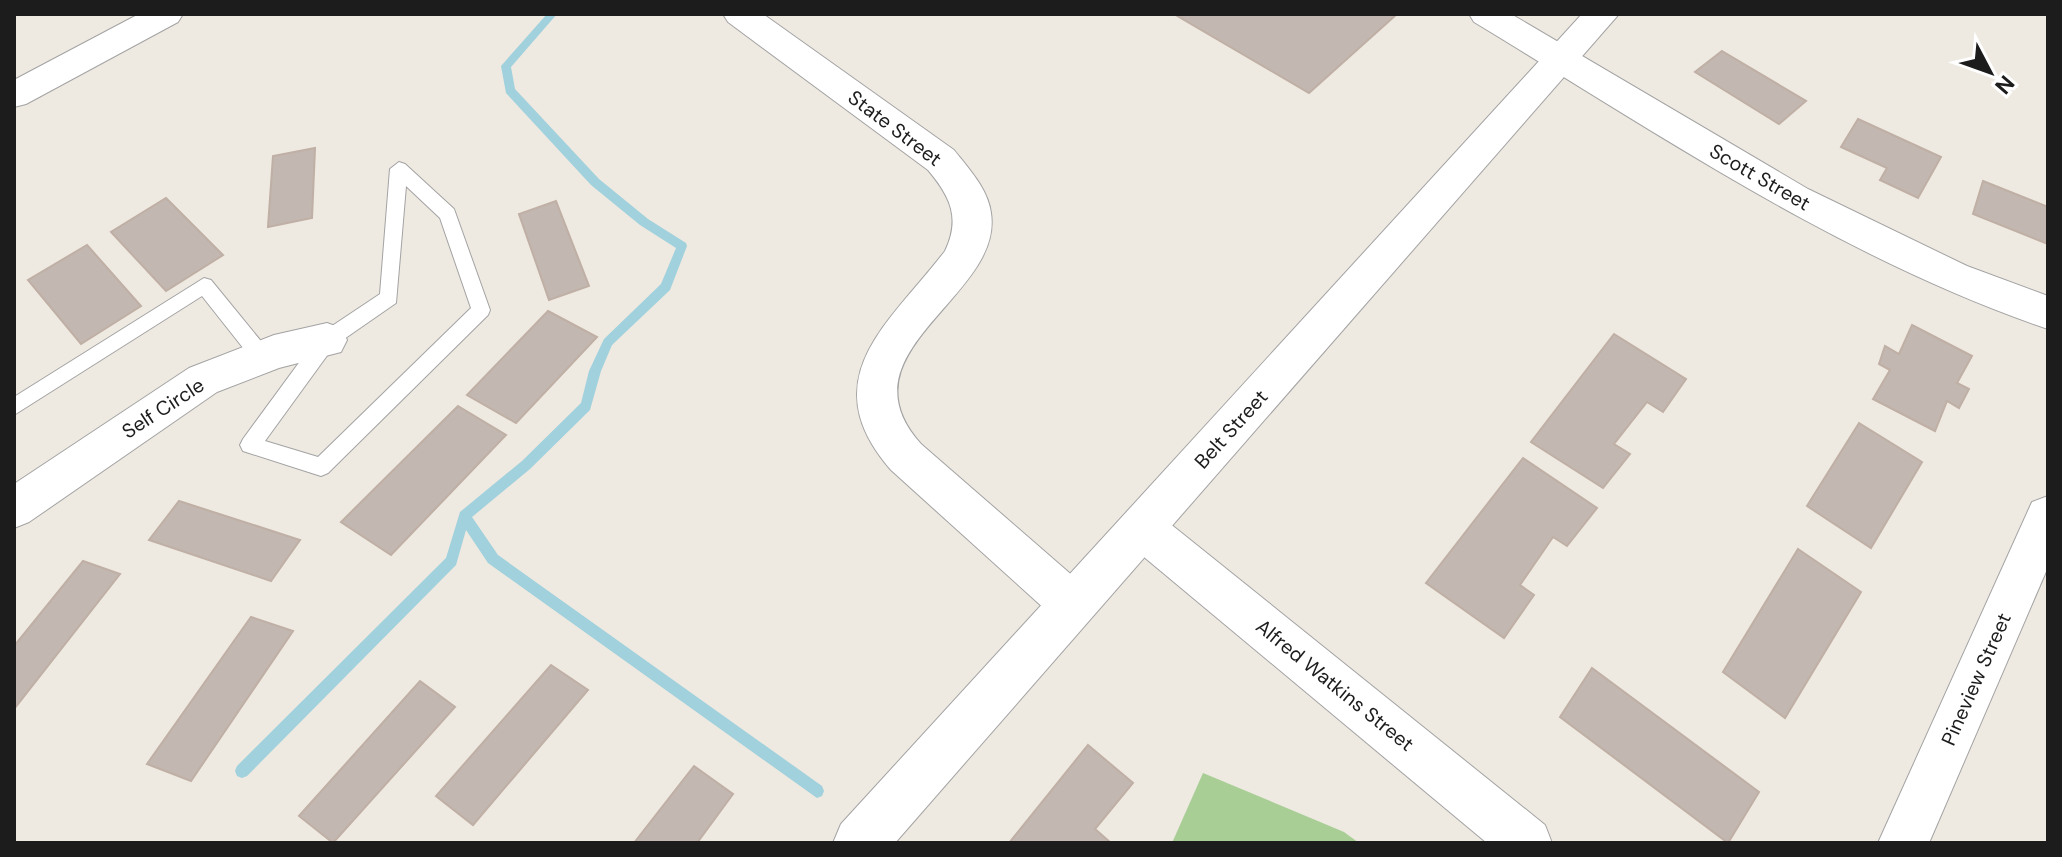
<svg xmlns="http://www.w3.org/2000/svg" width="2062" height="857" font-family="'DM Sans',sans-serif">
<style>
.forest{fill:#a8ce95}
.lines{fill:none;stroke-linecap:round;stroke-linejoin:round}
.stream{fill:#a0d1dc;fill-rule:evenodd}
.building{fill:#c2b8b1;stroke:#bfafa4;stroke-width:2}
.service-casing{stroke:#a3a3a3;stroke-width:2}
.minor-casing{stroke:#a3a3a3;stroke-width:2}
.tertiary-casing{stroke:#a3a3a3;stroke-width:2}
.service{fill:#fff;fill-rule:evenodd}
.minor{fill:#fff;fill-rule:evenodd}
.tertiary{fill:#fff;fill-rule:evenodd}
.labels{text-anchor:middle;stroke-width:6;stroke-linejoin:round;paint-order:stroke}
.street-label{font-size:20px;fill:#1c1c1c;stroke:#fff}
</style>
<rect width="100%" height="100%" fill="#eee9e1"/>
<polygon class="forest" points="1203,773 1344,832 1359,843 1172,843"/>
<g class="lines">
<polygon class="stream" points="547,14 557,14 511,67 515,89 599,179 648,219 686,243 687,246 670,290 612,345 601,371 590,410 530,469 472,517 498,555 822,786 824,791 822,796 817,798 488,563 466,530 456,565 247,776 242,778 237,776 235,771 237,766 446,558 460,512 522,461 581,403 589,371 604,339 661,284 676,248 640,225 591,185 506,93 501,66"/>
</g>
<g class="building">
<polygon points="1174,14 1397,14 1309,93"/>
<polygon points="1722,51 1806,101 1779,124 1695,72"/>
<polygon points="1858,119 1941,157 1918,198 1880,180 1887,168 1841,147"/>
<polygon points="315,148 312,218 268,227 273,156"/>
<polygon points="1983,181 2048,207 2048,244 1973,214"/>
<polygon points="166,198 223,255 166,291 111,232"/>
<polygon points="556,201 589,286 549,300 519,214"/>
<polygon points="87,245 141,306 81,344 28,280"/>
<polygon points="548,311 597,337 516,423 467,395"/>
<polygon points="1912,325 1972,356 1957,383 1969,389 1959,408 1947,401 1935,431 1873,399 1890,370 1879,364 1885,346 1899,354"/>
<polygon points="1614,334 1686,379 1663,412 1647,402 1614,444 1630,454 1603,488 1531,442"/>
<polygon points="458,406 506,435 391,555 341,522"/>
<polygon points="1859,423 1922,462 1871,548 1807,506"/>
<polygon points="1523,458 1597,508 1567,546 1553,537 1520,585 1534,595 1504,638 1426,583"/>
<polygon points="179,501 300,540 271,581 149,540"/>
<polygon points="1798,549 1861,592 1785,718 1723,672"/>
<polygon points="83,561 120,574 14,709 14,646"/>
<polygon points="251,617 293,631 191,781 147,764"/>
<polygon points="551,665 588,690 473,825 436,796"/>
<polygon points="1592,668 1759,792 1728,843 1560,717"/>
<polygon points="420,681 455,707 333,843 299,816"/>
<polygon points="1088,745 1133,783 1095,829 1111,843 1009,843"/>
<polygon points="694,766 733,794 697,843 634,843"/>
</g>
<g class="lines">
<g class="service-casing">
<g id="service">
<path d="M399 162 405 164 454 209 490 310 488 315 328 473 321 476 243 451 240 445 243 439 320 334 380 294 390 169ZM406 186 440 218 471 308 318 457 265 441 334 346 396 303Z"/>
<polygon points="204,278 211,280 269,351 272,357 269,363 255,363 202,296 14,415 14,397"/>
</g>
</g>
<g class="minor-casing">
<g id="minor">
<polygon points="139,14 183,14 178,22 26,104 14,107 14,80"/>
<path d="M723 14H763L954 150C969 169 988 189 991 213 1004 297 837 351 921 444L1089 590 1096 605 1089 620 1073 627 1057 620 891 470C811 378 890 323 945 251 961 218 950 196 928 170L728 22Z"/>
<path d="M1469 14H1511L1808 189 1967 266 2048 296V329C1842 259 1659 134 1474 22Z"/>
<polygon points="327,323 341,328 347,340 341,352 279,368 217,392 29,522 14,528 14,484 189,368 274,335"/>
<polygon points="2048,496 2048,567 1929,843 1878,843 2032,502"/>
<polygon points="1142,508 1158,514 1545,825 1552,843 1487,843 1126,542 1120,528 1126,514"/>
</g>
</g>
<g class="tertiary-casing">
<polygon id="tertiary" points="1582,14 1619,14 895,843 833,843 841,824"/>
</g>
<use href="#service" class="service"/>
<use href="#minor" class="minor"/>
<use href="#tertiary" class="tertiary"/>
</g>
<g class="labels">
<g class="street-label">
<text transform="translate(895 128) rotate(37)" y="7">State Street</text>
<text transform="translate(1760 177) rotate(30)" y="7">Scott Street</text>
<text transform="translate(163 408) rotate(-33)" y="7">Self Circle</text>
<text transform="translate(1231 429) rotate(-48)" y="7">Belt Street</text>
<text transform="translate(1976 679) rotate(-66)" y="7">Pineview Street</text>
<text transform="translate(1335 685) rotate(39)" y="7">Alfred Watkins Street</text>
</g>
</g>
<rect width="2062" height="857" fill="none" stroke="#1c1c1c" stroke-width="32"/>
<g transform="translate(1990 72) rotate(131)" stroke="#ffffff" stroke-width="6" paint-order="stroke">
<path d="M0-6L14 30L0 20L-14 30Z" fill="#1c1c1c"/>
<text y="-12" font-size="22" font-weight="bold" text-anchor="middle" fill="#1c1c1c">N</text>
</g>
</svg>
